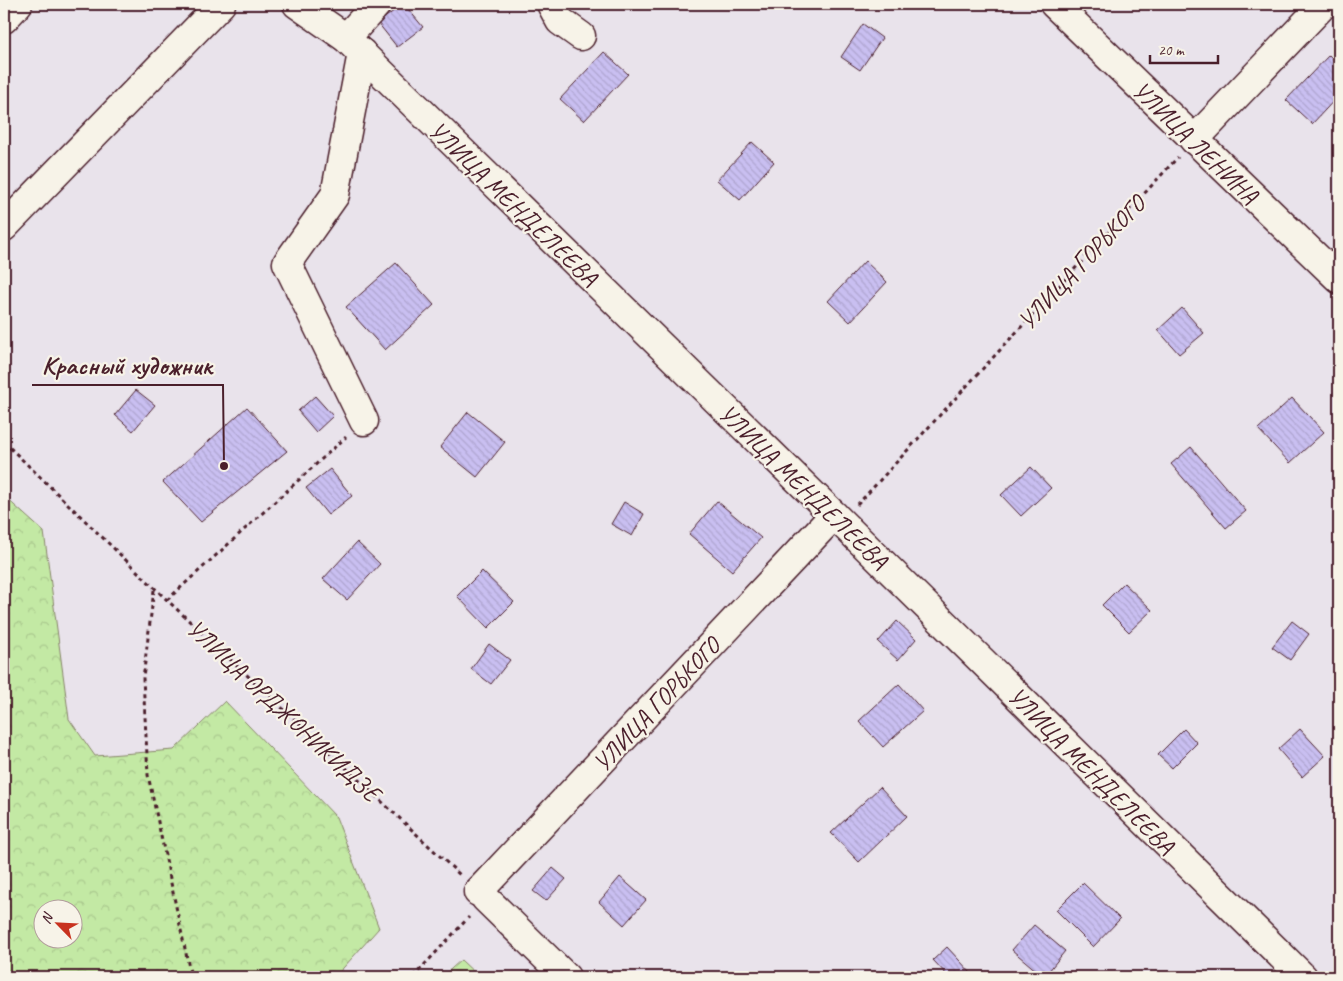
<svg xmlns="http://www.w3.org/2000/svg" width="1343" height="981" font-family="Caveat,sans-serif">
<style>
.forest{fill:url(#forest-crowns);stroke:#868468;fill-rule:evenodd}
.building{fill:url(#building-back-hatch);stroke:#4a1f2b}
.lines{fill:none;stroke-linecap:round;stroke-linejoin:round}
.minor-casing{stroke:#4a1f2b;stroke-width:31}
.highway-casing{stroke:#4a1f2b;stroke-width:31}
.path{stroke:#4a1f2b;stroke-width:3;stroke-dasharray:4 4;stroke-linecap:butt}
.minor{stroke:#f7f3e8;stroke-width:28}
.highway{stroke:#f7f3e8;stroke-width:28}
.labels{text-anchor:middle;stroke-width:4.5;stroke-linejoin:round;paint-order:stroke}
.street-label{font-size:25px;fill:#4a1f2b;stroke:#f7f3e8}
.leader{fill:none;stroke:#4a1f2b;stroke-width:2}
.callout-dot{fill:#4a1f2b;stroke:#f7f3e8;stroke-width:2}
.callout-label{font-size:26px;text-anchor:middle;font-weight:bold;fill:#4a1f2b;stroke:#f7f3e8;stroke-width:4.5;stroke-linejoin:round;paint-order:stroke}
</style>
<defs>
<pattern id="forest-crowns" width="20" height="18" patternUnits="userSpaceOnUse" patternTransform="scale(1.25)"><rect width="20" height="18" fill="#c3e9a4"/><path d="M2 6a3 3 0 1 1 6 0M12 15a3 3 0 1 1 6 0" fill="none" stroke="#a9c78d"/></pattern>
<pattern id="building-back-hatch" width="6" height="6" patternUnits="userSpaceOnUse" patternTransform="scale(1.25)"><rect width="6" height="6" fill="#c9bff1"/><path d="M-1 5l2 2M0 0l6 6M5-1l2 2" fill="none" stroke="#aea4cf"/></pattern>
</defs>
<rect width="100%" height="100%" fill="#e9e3eb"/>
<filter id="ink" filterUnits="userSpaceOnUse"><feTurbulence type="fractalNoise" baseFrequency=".02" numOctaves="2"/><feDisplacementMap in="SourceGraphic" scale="10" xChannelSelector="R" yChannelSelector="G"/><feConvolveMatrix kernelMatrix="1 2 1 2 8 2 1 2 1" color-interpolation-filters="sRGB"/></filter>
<g filter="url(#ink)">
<g class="forest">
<path d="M4 496 44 532 69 719 95 756 174 750 225 701 336 817 379 928 335 977H4ZM42 908H72V938H42Z"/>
<polygon points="461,960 479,977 442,977"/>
</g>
<g class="building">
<polygon points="403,4 404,4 423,27 397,47 378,23"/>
<polygon points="863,24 882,38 860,70 841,57"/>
<polygon points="604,52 628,74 584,121 560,99"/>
<polygon points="1329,55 1339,65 1339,95 1312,124 1286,100"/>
<polygon points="752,142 774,162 740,200 717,180"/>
<polygon points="865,261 887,282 850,322 828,301"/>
<polygon points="396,263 434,305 385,350 346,307"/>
<polygon points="1182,308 1204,333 1179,354 1158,330"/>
<polygon points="136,390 155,405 133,431 115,415"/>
<polygon points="315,396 333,416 316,432 298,411"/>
<polygon points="1292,398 1324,432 1290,463 1258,429"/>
<polygon points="247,407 287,451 201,522 163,482"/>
<polygon points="468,412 505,442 477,477 440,447"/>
<polygon points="1191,447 1246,511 1226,528 1171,464"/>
<polygon points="1031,467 1051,488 1021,516 1001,495"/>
<polygon points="330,469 352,496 328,515 306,488"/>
<polygon points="717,501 761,538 732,571 689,534"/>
<polygon points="624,502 644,514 632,536 611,524"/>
<polygon points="357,542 380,564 347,600 323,579"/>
<polygon points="482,571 514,602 488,628 457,596"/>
<polygon points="1124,583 1152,610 1129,632 1102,605"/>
<polygon points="897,621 916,639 898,660 878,642"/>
<polygon points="1292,621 1309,634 1290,660 1272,647"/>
<polygon points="489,644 510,660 491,684 471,669"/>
<polygon points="899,684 923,711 883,747 859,721"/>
<polygon points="1184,729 1197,743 1172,768 1158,755"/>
<polygon points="1300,729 1325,756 1302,777 1278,749"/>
<polygon points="880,787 907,816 859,862 831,833"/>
<polygon points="553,868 566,879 546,901 533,891"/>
<polygon points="620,877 646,900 624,925 599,902"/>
<polygon points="1083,883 1120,919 1093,947 1056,910"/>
<polygon points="1034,925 1065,951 1044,977 1012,950"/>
<polygon points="947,947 971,973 966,977 949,977 933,960"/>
</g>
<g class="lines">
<g class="minor-casing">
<g id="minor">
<polyline points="297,4 346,38 834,515 1303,977"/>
<polyline points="551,4 560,21 581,36"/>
<polyline points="1054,4 1339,279"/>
<polyline points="346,38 377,4"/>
<polyline points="362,53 335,195 287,263 364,421"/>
<polyline points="1194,140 1324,4"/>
<polyline points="4,227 221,4"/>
<polyline points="478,892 834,515"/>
<polyline points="486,899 566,977"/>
</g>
</g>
<g class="highway-casing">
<polyline id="highway" points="4,19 18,4"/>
</g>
<g class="path">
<polyline points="4,442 167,600 460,875"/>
<polyline points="857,505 1178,157"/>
<polyline points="154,590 143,678 148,775 191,977"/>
<polyline points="167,600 346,437"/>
<polyline points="413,977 469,917"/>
</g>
<use href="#minor" class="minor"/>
<use href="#highway" class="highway"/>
</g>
</g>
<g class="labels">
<g class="street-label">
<text transform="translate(1196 142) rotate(44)" y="9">УЛИЦА ЛЕНИНА</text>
<text transform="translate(514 203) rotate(44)" y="9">УЛИЦА МЕНДЕЛЕЕВА</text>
<text transform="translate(1081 262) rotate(-47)" y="9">УЛИЦА ГОРЬКОГО</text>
<text transform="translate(804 486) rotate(44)" y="9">УЛИЦА МЕНДЕЛЕЕВА</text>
<text transform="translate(656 704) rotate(-47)" y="9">УЛИЦА ГОРЬКОГО</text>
<text transform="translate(284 710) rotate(43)" y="9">УЛИЦА ОРДЖОНИКИДЗЕ</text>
<text transform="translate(1092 770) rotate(45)" y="9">УЛИЦА МЕНДЕЛЕЕВА</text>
</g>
</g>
<path class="leader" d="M224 466L223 385H32"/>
<circle class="callout-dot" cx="224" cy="466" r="5"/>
<g class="callout-label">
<text x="127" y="374">Красный художник</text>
</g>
<rect width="1343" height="981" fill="none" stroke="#f7f3e8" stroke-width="20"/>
<rect x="10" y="10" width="1323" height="961" fill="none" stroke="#4a1f2b" stroke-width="2" filter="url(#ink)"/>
<g transform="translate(58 924) rotate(294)"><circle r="24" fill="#f7f3e8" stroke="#b29e9c"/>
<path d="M0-4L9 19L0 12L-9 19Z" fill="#c8321e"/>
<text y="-8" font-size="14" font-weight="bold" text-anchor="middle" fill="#4a1f2b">N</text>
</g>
<path d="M1150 55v8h68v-8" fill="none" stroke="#4a1f2b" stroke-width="2.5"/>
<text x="1158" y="55" font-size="15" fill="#4a1f2b" stroke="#f7f3e8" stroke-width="4" paint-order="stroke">20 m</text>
</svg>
